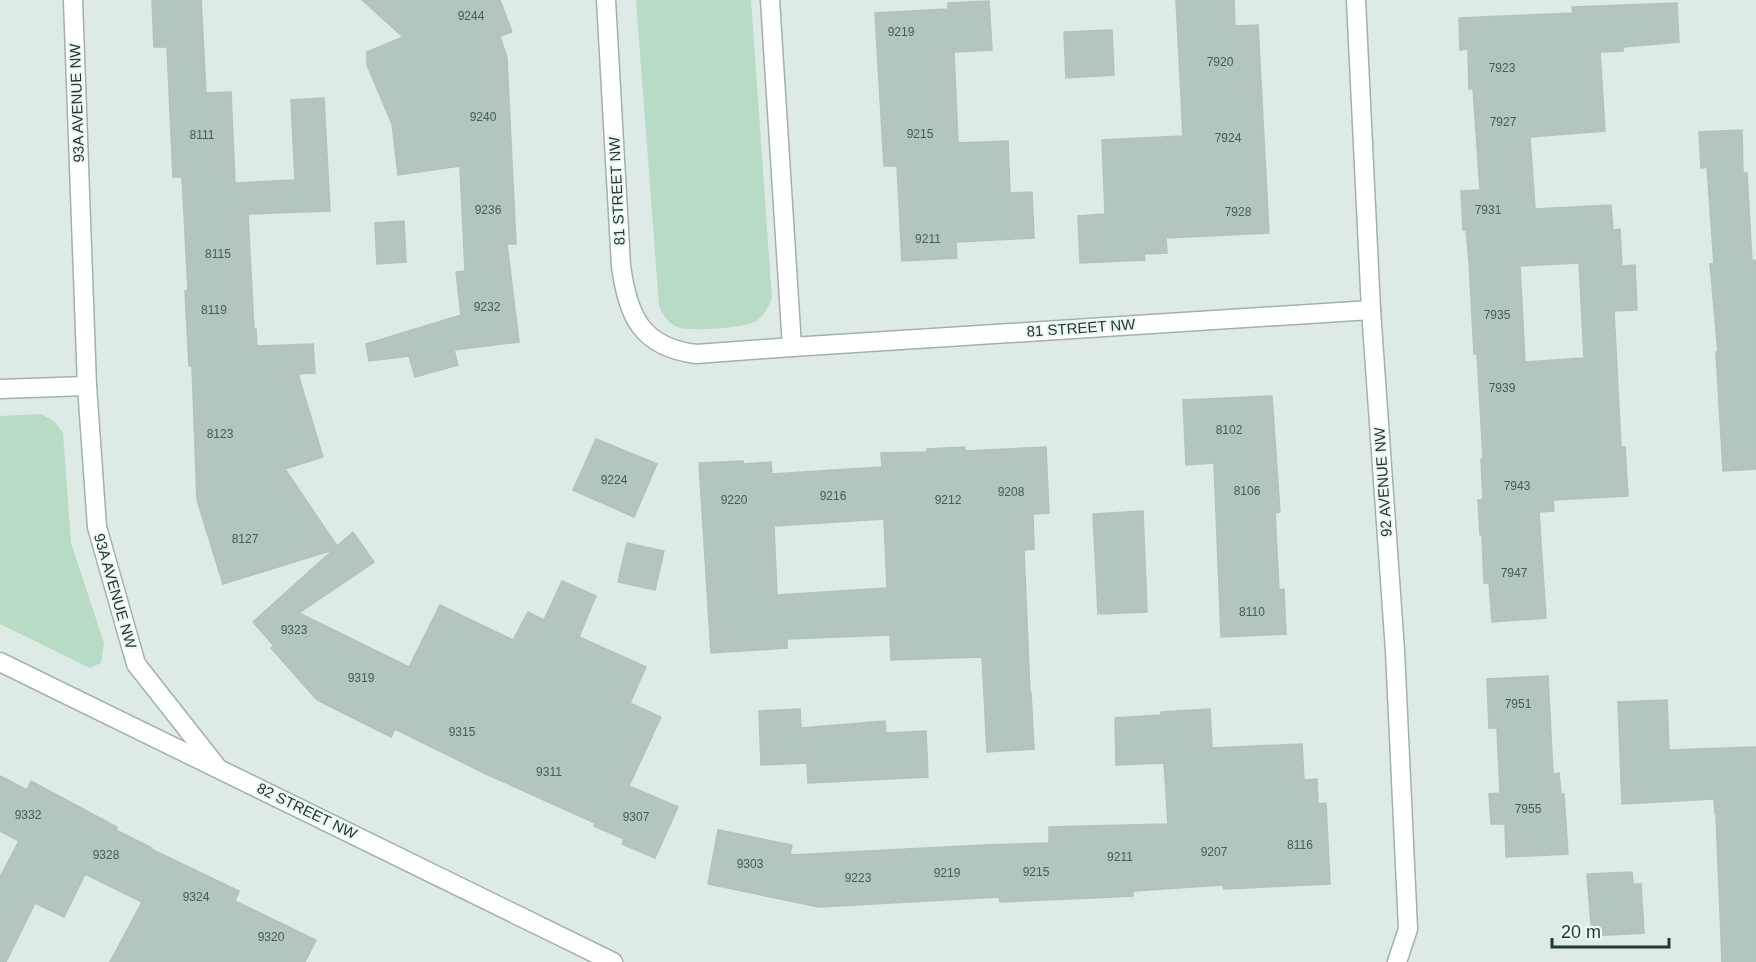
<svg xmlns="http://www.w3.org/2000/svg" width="1756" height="962" font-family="Arial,sans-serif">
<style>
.green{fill:#b7dbc5}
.building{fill:#b4c4bf;stroke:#b1c3be;stroke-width:1.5;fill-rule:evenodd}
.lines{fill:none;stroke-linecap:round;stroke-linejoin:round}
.street-casing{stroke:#a1b1ad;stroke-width:21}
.street{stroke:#fff;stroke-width:18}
.labels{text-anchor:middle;stroke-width:4.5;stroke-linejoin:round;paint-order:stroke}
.number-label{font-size:12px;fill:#455c58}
.street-label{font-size:15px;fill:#203935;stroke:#eff7f3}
</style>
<rect width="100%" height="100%" fill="#deeae6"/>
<g class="green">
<path d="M636 0H751L772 299C768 307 764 316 756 321 745 328 689 332 677 327 668 323 663 315 659 306Z"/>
<polygon points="41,414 54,421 63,433 71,543 104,643 101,663 90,668 0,624 0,416"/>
</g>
<g class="building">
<polygon points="152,0 201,0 206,93 231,92 235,183 295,180 291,100 324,98 330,211 248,214 254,330 256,329 257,346 313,344 315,373 298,374 323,457 285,469 337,546 353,532 374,562 299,613 409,667 440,605 513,640 528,612 544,620 562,581 596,596 579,637 646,667 630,703 661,717 629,786 678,807 655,858 622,844 624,839 594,826 595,823 486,774 395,729 391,737 317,700 271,648 274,646 253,622 333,550 223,584 197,500 192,366 189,366 185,291 188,290 182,177 173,177 167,47 154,47"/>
<polygon points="362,0 500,0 512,32 500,36 507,58 516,244 507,244 519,342 454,350 458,365 415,377 409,356 369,361 366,344 461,315 456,272 465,271 460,166 398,175 392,124 367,65 367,52 403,37"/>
<polygon points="1176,0 1234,0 1235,26 1258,25 1269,233 1166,238 1167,253 1144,254 1145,260 1080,263 1078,216 1105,214 1102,140 1183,136"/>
<polygon points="989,1 992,50 954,52 958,143 1008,141 1010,193 1032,192 1034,238 956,242 957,258 902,261 897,166 884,166 875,13 948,9 948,3"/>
<path d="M1677 3 1679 42 1623 47V51L1600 52 1605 131 1530 137 1535 209 1611 205 1613 230 1620 229 1622 266 1635 265 1637 310 1614 311 1621 447H1625L1628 496 1553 500 1554 511 1539 512 1546 618 1492 622 1489 583H1484L1482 535H1480L1478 500H1483L1481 459H1483L1477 354H1474L1469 261 1466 230H1463L1461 191 1480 190 1473 88 1469 89 1468 49 1460 50 1459 18 1573 13 1572 7ZM1579 263 1584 358 1525 362 1520 266Z"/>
<polygon points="1112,30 1114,75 1066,78 1064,32"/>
<polygon points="1742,130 1743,173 1747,173 1752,261 1756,260 1756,469 1723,471 1716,352 1718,352 1710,264 1714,264 1707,167 1701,168 1699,132"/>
<polygon points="404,221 406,262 377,264 375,223"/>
<polygon points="1272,396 1280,512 1275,513 1279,590 1284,589 1286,634 1221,637 1214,463 1186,465 1183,400"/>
<polygon points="596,439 657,464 634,517 573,490"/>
<path d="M965 447V451L1046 447 1049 513 1033 514 1034 549 1024 550 1030 693H1031L1034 749 987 752 982 657 891 660 890 635 787 639V648L711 653 699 463 743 461V464L771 462 772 474 882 467 881 453 927 452V449ZM884 519 887 588 777 595 774 526Z"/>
<polygon points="1143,511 1147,612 1098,614 1093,514"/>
<polygon points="627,543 664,551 655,590 618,582"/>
<polygon points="1548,676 1553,774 1559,773 1561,794 1564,794 1568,854 1506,857 1505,824 1491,824 1489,794 1500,793 1497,728 1489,728 1487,679"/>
<polygon points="1667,700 1669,750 1756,747 1756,962 1722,962 1716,813 1715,813 1714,799 1622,804 1618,702"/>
<polygon points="800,709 801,728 885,721 886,733 926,731 928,777 808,783 807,763 761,765 759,711"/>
<polygon points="1210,709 1212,748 1302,744 1304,780 1317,779 1318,804 1326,803 1330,884 1224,889 1223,885 1133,891 1133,896 1092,898 1000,902 999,897 819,907 708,884 718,830 792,845 790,855 985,845 1049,843 1049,827 1168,824 1164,763 1116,765 1115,718 1161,715 1161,712"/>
<polygon points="0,776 27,790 31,781 117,827 116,830 152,848 151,849 239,891 235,901 316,940 305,962 110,962 142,902 85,874 64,917 35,903 6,962 0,962 0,877 19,841 0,831"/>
<polygon points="1632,872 1633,884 1641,884 1644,933 1592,936 1587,874"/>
</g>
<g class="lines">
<g class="street-casing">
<g id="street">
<polyline points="73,0 87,386 97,527 136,664 217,767"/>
<path d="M606 0 621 266C628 316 641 347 696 354L792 347"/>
<polyline points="770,0 792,347 1371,310"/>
<polyline points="1356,0 1371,310 1395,651 1408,929 1397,962"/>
<polyline points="0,389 87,386"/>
<polyline points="0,662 613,962"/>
</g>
</g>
<use href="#street" class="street"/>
</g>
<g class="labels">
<g class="number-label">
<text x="471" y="20">9244</text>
<text x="901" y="36">9219</text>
<text x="1220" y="66">7920</text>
<text x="1502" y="72">7923</text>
<text x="483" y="121">9240</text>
<text x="1503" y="126">7927</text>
<text x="920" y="138">9215</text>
<text x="202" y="139">8111</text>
<text x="1228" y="142">7924</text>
<text x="488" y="214">9236</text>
<text x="1488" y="214">7931</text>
<text x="1238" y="216">7928</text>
<text x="928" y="243">9211</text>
<text x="218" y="258">8115</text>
<text x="487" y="311">9232</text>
<text x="214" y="314">8119</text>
<text x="1497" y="319">7935</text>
<text x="1502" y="392">7939</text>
<text x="1229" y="434">8102</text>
<text x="220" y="438">8123</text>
<text x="614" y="484">9224</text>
<text x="1517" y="490">7943</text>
<text x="1247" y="495">8106</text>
<text x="1011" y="496">9208</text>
<text x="833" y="500">9216</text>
<text x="734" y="504">9220</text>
<text x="948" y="504">9212</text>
<text x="245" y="543">8127</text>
<text x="1514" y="577">7947</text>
<text x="1252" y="616">8110</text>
<text x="294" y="634">9323</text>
<text x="361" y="682">9319</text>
<text x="1518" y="708">7951</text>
<text x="462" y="736">9315</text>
<text x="549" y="776">9311</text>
<text x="1528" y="813">7955</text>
<text x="28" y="819">9332</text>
<text x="636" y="821">9307</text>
<text x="1300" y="849">8116</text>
<text x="1214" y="856">9207</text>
<text x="106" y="859">9328</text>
<text x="1120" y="861">9211</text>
<text x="750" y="868">9303</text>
<text x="1036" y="876">9215</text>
<text x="947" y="877">9219</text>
<text x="858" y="882">9223</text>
<text x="196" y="901">9324</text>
<text x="271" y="941">9320</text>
</g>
<g class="street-label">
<text transform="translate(77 103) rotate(-92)" y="5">93A AVENUE NW</text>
<text transform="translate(617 191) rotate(-93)" y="5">81 STREET NW</text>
<text transform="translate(1081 328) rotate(-4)" y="5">81 STREET NW</text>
<text transform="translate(1383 482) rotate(-94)" y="5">92 AVENUE NW</text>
<text transform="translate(115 591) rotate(74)" y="5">93A AVENUE NW</text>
<text transform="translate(307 811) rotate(26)" y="5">82 STREET NW</text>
</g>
</g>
<path d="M1552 938v9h117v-9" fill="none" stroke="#203935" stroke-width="3"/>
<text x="1561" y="938" font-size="18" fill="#203935" stroke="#eff7f3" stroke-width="4.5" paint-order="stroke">20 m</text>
</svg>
